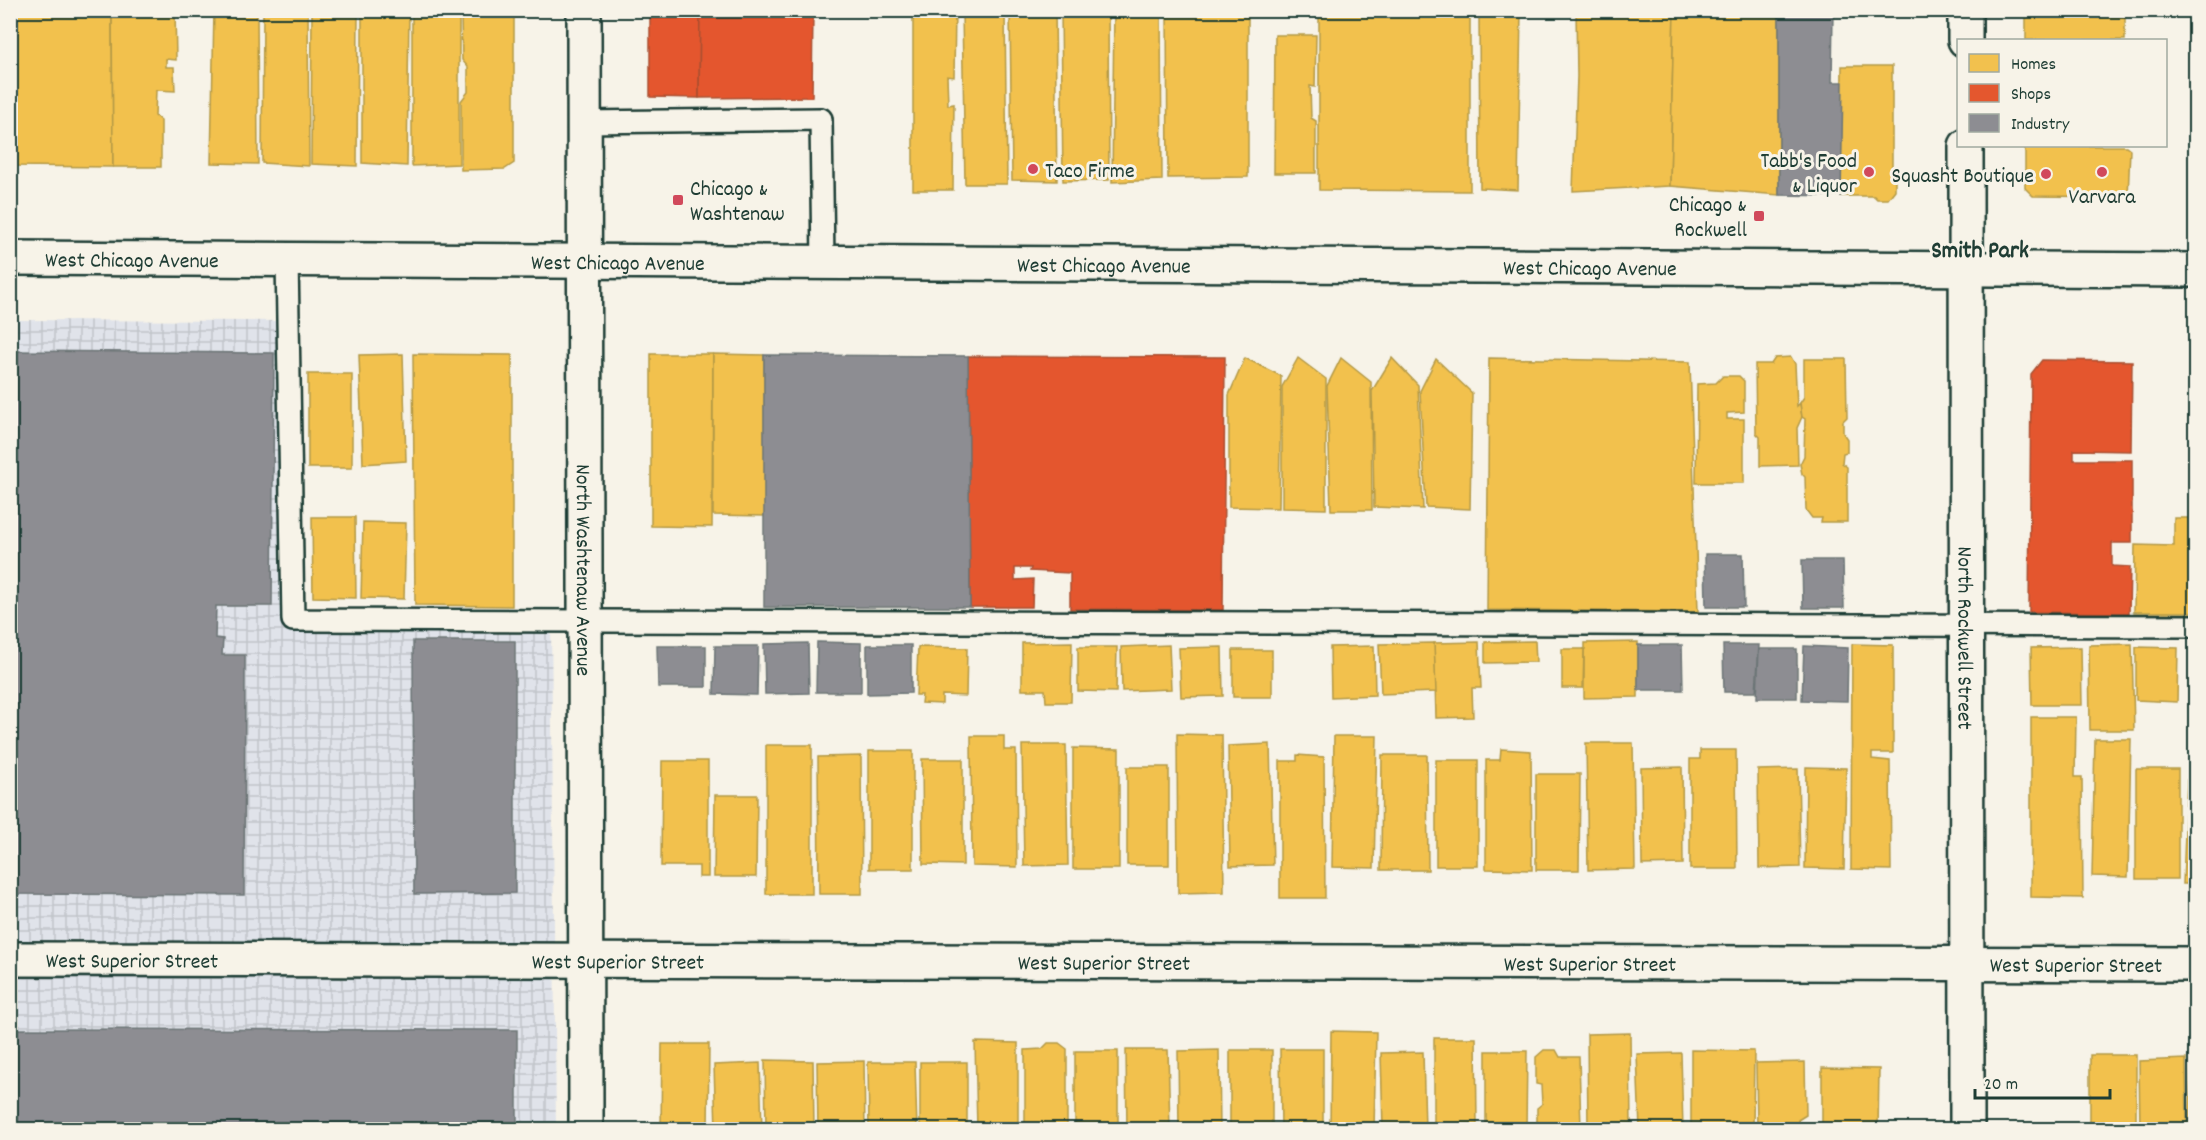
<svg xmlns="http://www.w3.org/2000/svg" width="2206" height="1140" font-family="Dekko,sans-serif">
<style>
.industrial{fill:url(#industrial-grid)}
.homes{fill:#f2c14e;stroke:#b39946;stroke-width:1.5}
.shops{fill:#e4572e;stroke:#a94f30;stroke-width:1.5}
.industry{fill:#8d8d92;stroke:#6c7576;stroke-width:1.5}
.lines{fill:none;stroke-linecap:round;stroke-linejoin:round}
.service-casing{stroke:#1f3d34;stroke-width:26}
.minor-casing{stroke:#1f3d34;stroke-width:38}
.secondary-casing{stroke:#1f3d34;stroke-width:38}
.service{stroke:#f7f3e8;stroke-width:21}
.minor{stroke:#f7f3e8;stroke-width:33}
.secondary{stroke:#f7f3e8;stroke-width:33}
.poi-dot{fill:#d1495b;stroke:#f7f3e8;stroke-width:2}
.labels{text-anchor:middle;stroke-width:6;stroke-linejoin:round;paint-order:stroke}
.poi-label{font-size:22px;fill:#1f3d34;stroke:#f7f3e8;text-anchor:end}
.street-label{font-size:22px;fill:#1f3d34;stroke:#f7f3e8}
.neighbourhood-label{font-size:24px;font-weight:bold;fill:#1f3d34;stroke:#f7f3e8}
</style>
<defs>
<pattern id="industrial-grid" width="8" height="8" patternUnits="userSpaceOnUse" patternTransform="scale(1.5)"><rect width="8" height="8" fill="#e0e3ea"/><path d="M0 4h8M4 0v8" fill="none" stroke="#c0c4c9"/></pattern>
</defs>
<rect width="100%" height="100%" fill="#f7f3e8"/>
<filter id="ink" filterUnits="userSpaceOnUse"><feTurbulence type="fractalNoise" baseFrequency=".0167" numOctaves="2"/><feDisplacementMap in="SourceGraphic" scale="12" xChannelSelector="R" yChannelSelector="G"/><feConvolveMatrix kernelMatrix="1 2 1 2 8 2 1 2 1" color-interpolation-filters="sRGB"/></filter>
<g filter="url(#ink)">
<polygon class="industrial" points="11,320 288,321 293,619 551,621 556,1129 11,1130"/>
<g class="homes">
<polygon points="10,10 12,10 11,169 10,169"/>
<polygon points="12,10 112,10 113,167 11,166"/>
<polygon points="112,10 175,10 176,60 166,59 166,67 174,67 175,91 156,90 155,116 161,121 161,167 113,167"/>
<polygon points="214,10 257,10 258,164 211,163"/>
<polygon points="263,10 308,10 309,166 262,163"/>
<polygon points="312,10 358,10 357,166 311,164"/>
<polygon points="362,10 409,10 407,166 362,163"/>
<polygon points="412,10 459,10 459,164 412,166"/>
<polygon points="466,10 514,10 514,163 505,169 461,170 461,101 468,92 468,67 462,60 461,16"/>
<polygon points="913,10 955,10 954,77 947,76 948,105 954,104 953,190 913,190"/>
<polygon points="1010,10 1055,10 1057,181 1012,180"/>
<polygon points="1061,10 1108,10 1109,180 1063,181"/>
<polygon points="1114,10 1161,10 1162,180 1112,182"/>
<polygon points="1167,10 1248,10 1248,177 1168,178"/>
<polygon points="1319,10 1470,10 1470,191 1319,190"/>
<polygon points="1479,10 1521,10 1518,190 1480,188"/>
<polygon points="1576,10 1674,10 1670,186 1573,191 1577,76"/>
<polygon points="1674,10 1779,10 1779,195 1670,186"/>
<rect x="2026" y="10" width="99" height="30"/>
<polygon points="962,12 1005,13 1007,184 965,184"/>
<polygon points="1275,35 1316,35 1315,87 1310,86 1311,118 1316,121 1316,173 1274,173"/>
<polygon points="1842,66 1892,66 1892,174 1895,180 1895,190 1888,199 1877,199 1874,196 1841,196"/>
<polygon points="2025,146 2126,146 2130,149 2128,197 2033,196 2025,188"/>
<polygon points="403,354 406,461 363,464 359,355"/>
<polygon points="413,354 512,355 512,606 415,605"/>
<polygon points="651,354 713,354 712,527 651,526"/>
<polygon points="713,354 764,355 765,516 713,515"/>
<polygon points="1791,357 1795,364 1797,406 1800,403 1802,417 1797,428 1798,465 1760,466 1760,437 1756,433 1755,364 1771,364 1775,358"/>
<polygon points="1245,358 1281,376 1279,508 1229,507 1229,395"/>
<polygon points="1298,358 1326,379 1326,509 1282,508 1282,387"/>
<polygon points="1341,358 1371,382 1372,510 1331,510 1327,386"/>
<polygon points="1392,358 1418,385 1423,509 1374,507 1372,391"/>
<polygon points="1489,358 1690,362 1698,612 1487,610"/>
<polygon points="1436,359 1472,393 1470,509 1426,507 1420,391"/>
<polygon points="1804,359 1846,359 1847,417 1843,421 1843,433 1847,439 1847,452 1843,453 1842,463 1847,467 1847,522 1821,522 1822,518 1812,518 1806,510 1805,477 1802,474 1800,464 1804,456 1805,419 1802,417 1800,403 1804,397"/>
<rect x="308" y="374" width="44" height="94"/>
<polygon points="1723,376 1739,376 1744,381 1744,412 1727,413 1727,419 1744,419 1744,483 1696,483 1697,384 1716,383"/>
<polygon points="312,517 355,517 356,598 313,597"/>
<polygon points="2174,518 2196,518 2196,612 2134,612 2135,545 2174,546"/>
<polygon points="363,522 406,523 404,599 361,598"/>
<polygon points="1535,641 1536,662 1485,663 1485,642"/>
<polygon points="1072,642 1071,702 1046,702 1045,690 1022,690 1022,643"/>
<polygon points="1479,642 1481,688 1472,688 1473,717 1436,718 1434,643"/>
<polygon points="1638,642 1638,697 1584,698 1584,649 1585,649 1585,643"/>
<polygon points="1434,643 1436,692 1381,694 1379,644"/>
<polygon points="1852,644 1893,645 1893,753 1872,753 1872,759 1890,761 1891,870 1851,869"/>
<polygon points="2132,644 2134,730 2090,730 2089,645"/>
<polygon points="1169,645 1171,689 1122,691 1121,647"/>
<polygon points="1374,646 1375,695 1331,697 1330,647"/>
<polygon points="918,647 967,648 966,696 942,695 942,704 921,703 922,695 916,695"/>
<polygon points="1078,647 1117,647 1116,692 1078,691"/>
<polygon points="1222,647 1223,696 1181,697 1179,648"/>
<polygon points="2081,647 2082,705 2032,705 2031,648"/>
<polygon points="2136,647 2178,648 2177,702 2136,700"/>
<polygon points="1562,649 1584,649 1583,688 1562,688"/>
<rect x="1233" y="650" width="39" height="47"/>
<polygon points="2031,717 2076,717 2075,777 2082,777 2083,898 2031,897"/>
<polygon points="1177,734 1222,735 1224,892 1178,893"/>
<polygon points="971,736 1004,736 1004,750 1016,750 1017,867 972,866"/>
<polygon points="1334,736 1377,736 1374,868 1332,867"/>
<polygon points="2095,739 2131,739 2128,877 2092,876"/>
<polygon points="1586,743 1633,743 1635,869 1588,870"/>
<polygon points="1270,744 1273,865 1230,866 1228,746"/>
<rect x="766" y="745" width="46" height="149"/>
<polygon points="1022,745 1066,745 1068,865 1024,866"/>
<polygon points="1073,748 1119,749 1119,869 1073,869"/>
<polygon points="1501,749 1531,751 1532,870 1486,869 1486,760 1500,760"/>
<polygon points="1700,750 1736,750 1737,869 1690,869 1690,759 1700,759"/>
<rect x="869" y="751" width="44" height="118"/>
<polygon points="1297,755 1324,757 1325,898 1280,898 1280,761 1297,761"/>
<polygon points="1382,755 1427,755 1428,870 1381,870"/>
<polygon points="861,756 862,894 819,894 818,757"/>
<polygon points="922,759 963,759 963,865 923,864"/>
<rect x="1436" y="760" width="42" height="106"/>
<polygon points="662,761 708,761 708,877 699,877 699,866 661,866"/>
<rect x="1127" y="767" width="42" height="98"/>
<polygon points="1682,767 1683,864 1642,865 1641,768"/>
<polygon points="1806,767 1846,768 1844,869 1805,868"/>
<polygon points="1798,769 1800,867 1759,868 1758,770"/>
<rect x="2136" y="769" width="42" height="110"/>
<polygon points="1536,774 1580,774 1579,870 1536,870"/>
<polygon points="2187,780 2196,780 2196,884 2183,884"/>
<polygon points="715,795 757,795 756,877 714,877"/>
<polygon points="1331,1031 1376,1032 1374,1130 1330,1130"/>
<polygon points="1630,1033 1631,1130 1588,1130 1587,1034"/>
<polygon points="1434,1038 1476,1038 1477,1124 1434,1125"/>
<polygon points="975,1042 1018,1043 1018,1130 977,1130"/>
<polygon points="1048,1043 1059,1043 1067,1049 1067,1130 1025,1130 1025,1050 1042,1049"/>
<polygon points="662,1044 709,1044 708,1130 661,1130"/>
<polygon points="1280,1049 1323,1049 1323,1130 1281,1130"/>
<polygon points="2192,1049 2196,1049 2196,1130 2189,1130"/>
<polygon points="1126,1050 1168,1050 1170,1130 1127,1130"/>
<polygon points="1219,1050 1220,1130 1179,1130 1178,1051"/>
<rect x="1230" y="1050" width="42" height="80"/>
<polygon points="1544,1050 1556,1050 1560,1057 1579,1057 1581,1130 1537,1130 1537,1108 1542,1104 1541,1085 1536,1084 1536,1057"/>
<polygon points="1691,1050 1754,1051 1753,1130 1691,1130"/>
<rect x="1075" y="1051" width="43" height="79"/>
<polygon points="1486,1051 1527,1051 1526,1130 1486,1130"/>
<polygon points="1423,1052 1425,1130 1383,1130 1381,1053"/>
<polygon points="1681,1053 1683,1130 1640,1130 1637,1054"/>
<rect x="2090" y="1055" width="46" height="75"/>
<polygon points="2186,1059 2187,1130 2140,1130 2139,1061"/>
<polygon points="765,1060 813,1061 814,1130 766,1130"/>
<polygon points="864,1061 865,1130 818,1130 817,1062"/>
<polygon points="868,1062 915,1062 917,1130 869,1130"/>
<rect x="920" y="1062" width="47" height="68"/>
<polygon points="1805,1062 1806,1115 1798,1120 1799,1130 1757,1130 1756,1063"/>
<polygon points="760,1063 762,1130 716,1130 714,1065"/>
<polygon points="1822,1068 1879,1069 1878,1130 1822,1130"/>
</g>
<g class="shops">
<polygon points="650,10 700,10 699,98 650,97"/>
<polygon points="700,10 813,10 812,97 699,98"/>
<polygon points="968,356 1225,357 1223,610 1070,609 1070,573 1030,571 1031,568 1015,568 1015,580 1033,579 1032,607 970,607"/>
<polygon points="2042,360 2132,361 2131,451 2074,450 2074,460 2132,460 2132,543 2112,543 2112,566 2130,567 2129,613 2029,612 2031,374"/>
</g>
<g class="industry">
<polygon points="1779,10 1833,10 1832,82 1843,82 1841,196 1779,195"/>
<polygon points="10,351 274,353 272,606 216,606 215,638 223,639 222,655 245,655 244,895 10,894"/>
<polygon points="764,355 968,356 970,607 764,607"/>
<polygon points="1705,554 1743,554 1744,607 1706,607"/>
<polygon points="1802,560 1843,560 1844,608 1803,608"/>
<polygon points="413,641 515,641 515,893 414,894"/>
<polygon points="817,642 861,643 861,692 816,692"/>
<polygon points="808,643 809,693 765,694 764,644"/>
<polygon points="867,645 911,645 911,693 867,694"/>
<polygon points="1638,645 1682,645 1683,690 1638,690"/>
<polygon points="1723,645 1759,645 1756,692 1724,692"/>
<polygon points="657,646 706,646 706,687 658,687"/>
<polygon points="715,646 758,646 757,695 714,694"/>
<polygon points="1804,646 1848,648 1847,701 1802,700"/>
<polygon points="1759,649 1797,649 1797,698 1757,698"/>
<polygon points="10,1029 517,1030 517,1130 10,1130"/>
</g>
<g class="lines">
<g class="service-casing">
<g id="service">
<polyline points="584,122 821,119 823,263"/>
<polyline points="287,259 293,620 2196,626"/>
</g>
</g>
<g class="minor-casing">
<g id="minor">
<path id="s1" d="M584 10 586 1130"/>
<polyline points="1965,10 1965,40"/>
<path id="s2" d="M1966 146 1967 1130"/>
<path id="s3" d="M10 959 2196 964"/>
</g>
</g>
<g class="secondary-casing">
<g id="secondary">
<path id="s4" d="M10 258 2196 270"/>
</g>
</g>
<use href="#service" class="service"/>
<use href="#minor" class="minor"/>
<use href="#secondary" class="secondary"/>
</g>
</g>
<g class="poi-dot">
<circle cx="1033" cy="169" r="6"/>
<circle cx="1869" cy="172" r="6"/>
<circle cx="2102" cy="172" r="6"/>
<circle cx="2046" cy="174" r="6"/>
<rect x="672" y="194" width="12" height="12" rx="3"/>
<rect x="1753" y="210" width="12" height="12" rx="3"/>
</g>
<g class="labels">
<g class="poi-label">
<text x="1857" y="167">Tabb's Food<tspan x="1857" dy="25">&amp; Liquor</tspan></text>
<text x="1045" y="177" text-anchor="start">Taco Firme</text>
<text x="2034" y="182">Squasht Boutique</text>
<text x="690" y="195" text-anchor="start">Chicago &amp;<tspan x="690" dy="25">Washtenaw</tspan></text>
<text x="2102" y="203" text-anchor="middle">Varvara</text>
<text x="1747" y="211">Chicago &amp;<tspan x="1747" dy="25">Rockwell</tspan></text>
</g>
<g class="street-label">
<text dy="8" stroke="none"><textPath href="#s4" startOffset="122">West Chicago Avenue</textPath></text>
<text dy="8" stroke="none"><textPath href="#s4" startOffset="608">West Chicago Avenue</textPath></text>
<text dy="8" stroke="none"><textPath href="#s4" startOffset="1094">West Chicago Avenue</textPath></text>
<text dy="8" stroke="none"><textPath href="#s4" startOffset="1580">West Chicago Avenue</textPath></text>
<text dy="8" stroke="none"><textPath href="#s1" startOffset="560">North Washtenaw Avenue</textPath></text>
<text dy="8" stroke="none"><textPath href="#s2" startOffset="492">North Rockwell Street</textPath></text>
<text dy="8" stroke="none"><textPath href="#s3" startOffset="122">West Superior Street</textPath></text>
<text dy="8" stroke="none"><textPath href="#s3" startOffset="608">West Superior Street</textPath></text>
<text dy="8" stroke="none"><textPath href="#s3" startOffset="1094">West Superior Street</textPath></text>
<text dy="8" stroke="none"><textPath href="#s3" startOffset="1580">West Superior Street</textPath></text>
<text dy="8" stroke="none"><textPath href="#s3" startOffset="2066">West Superior Street</textPath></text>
</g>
<g class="neighbourhood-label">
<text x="1980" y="257">Smith Park</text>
</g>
</g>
<rect width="2206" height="1140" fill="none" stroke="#f7f3e8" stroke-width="36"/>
<rect x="18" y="18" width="2170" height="1104" fill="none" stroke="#1f3d34" stroke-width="2" filter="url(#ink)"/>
<rect x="1957" y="39" width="210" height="108" fill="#f7f3e8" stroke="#a1aaa0" stroke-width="1.5"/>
<rect x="1969" y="54" width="30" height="18" fill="#f2c14e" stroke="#a1aaa0" stroke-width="1.5"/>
<text x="2011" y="69" font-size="18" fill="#1f3d34">Homes</text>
<rect x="1969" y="84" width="30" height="18" fill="#e4572e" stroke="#a1aaa0" stroke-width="1.5"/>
<text x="2011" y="99" font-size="18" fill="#1f3d34">Shops</text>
<rect x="1969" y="114" width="30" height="18" fill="#8d8d92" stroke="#a1aaa0" stroke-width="1.5"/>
<text x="2011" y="129" font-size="18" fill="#1f3d34">Industry</text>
<path d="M1975 1089v9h135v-9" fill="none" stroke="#1f3d34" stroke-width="3"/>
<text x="1984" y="1089" font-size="18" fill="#1f3d34" stroke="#f7f3e8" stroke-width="4.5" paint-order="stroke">20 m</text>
</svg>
